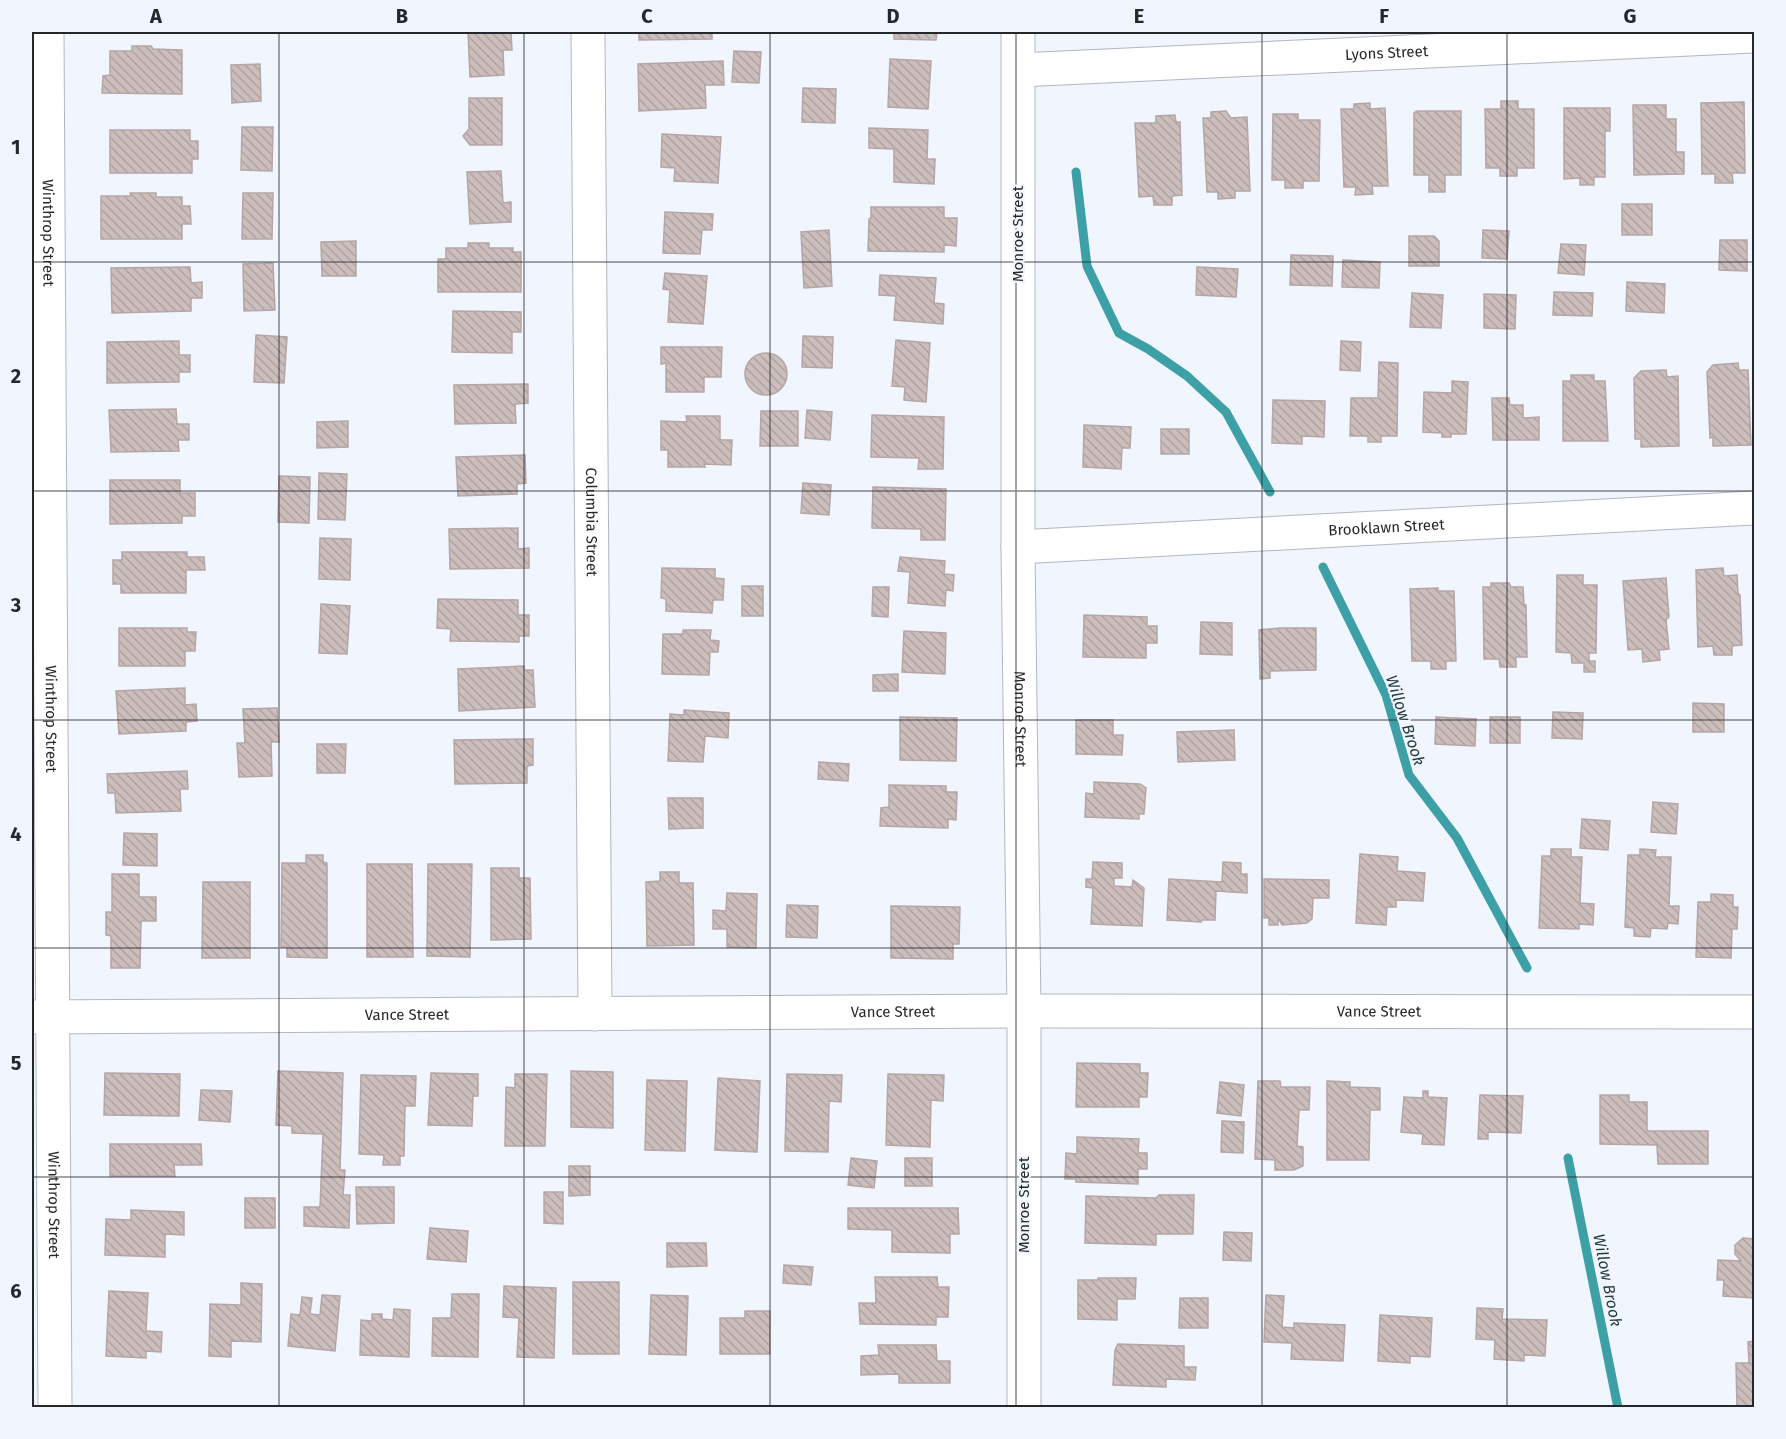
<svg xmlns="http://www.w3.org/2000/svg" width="1786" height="1439" font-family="'Fira Sans',sans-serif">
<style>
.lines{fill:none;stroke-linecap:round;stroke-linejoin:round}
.stream{stroke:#3ca0a6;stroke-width:9}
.building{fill:url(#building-back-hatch);stroke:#b4a6a5;stroke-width:1.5}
.minor-casing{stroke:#b1b7c1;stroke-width:35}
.tertiary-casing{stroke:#b1b7c1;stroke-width:35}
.minor{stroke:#fff;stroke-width:33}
.tertiary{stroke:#fff;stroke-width:33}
.grid{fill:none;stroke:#25272b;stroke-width:1.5;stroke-opacity:0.55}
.labels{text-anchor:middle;stroke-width:4.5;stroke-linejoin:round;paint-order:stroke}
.street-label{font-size:15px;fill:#25272b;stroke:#f0f5fe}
.water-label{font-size:16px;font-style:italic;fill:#253c3e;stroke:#f0f5fe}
.neatline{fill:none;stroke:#25272b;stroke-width:2}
.grid-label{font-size:20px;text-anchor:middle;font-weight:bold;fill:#25272b}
</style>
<defs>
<pattern id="building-back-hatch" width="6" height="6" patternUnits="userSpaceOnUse" patternTransform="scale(1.5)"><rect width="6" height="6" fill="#ccbebd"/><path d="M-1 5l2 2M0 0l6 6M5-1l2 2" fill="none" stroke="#afa3a3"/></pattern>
</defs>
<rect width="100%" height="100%" fill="#f0f5fe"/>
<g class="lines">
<g class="stream">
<polyline points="1076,172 1087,266 1119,333 1148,349 1187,376 1226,412 1270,492"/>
<polyline points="1323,567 1386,695 1409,775 1457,838 1527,968"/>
<polyline points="1568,1158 1618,1408"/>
</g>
</g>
<g class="building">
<polygon points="468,32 511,32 512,50 503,50 504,75 470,77"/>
<polygon points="639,32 712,32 712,39 639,40"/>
<polygon points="894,32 937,32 936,40 894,39"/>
<polygon points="132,46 151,46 153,49 182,50 182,94 102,93 103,76 110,75 110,51 132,51"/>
<polygon points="734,51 761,52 759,83 732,82"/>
<polygon points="890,59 931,61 928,109 888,107"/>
<polygon points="723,61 724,85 705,85 706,108 639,111 638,64"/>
<polygon points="260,64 261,101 232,103 231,65"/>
<polygon points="803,88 836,89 835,123 802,122"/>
<polygon points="469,98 502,98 502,145 470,145 463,136 469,129"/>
<polygon points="1501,101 1518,101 1518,109 1534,109 1534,168 1517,168 1517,176 1500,176 1500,168 1486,168 1485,109 1501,109"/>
<polygon points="1744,102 1745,173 1732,173 1733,183 1715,183 1715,174 1702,174 1701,103"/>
<polygon points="1370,103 1370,109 1385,108 1388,186 1372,186 1373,194 1355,195 1356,187 1344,187 1341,109 1354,109 1354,104"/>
<polygon points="1633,105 1666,105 1666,119 1676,119 1676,152 1684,152 1684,174 1634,175"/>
<polygon points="1564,108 1610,108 1610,131 1605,131 1605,177 1594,177 1594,185 1580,185 1580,178 1564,179"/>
<polygon points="1226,111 1231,118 1247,117 1250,191 1235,191 1235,198 1218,199 1218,192 1207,192 1203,118 1211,118 1211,112"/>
<polygon points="1417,111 1461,111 1461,175 1445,175 1445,192 1429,192 1429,175 1414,175 1414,113"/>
<polygon points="1273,114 1298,114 1298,120 1320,120 1319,181 1303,181 1303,188 1285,188 1285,180 1272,180"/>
<polygon points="1175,115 1176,122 1180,122 1182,195 1172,196 1172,205 1154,205 1153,196 1139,197 1135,123 1156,123 1156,116"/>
<polygon points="242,127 273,127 272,171 241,170"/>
<polygon points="869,128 928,130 927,159 935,159 934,184 894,182 894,149 869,148"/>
<polygon points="110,130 190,130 190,141 198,141 198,159 192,159 192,173 110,173"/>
<polygon points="662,134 721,137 718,183 674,181 675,168 661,167"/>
<polygon points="501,171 503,203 511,202 511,222 470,224 467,172"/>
<polygon points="130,193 156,193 156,197 182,197 182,206 190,206 191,224 182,224 182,239 101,239 101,196 131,196"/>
<polygon points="243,193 273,193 272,239 242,239"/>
<rect x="1622" y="204" width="30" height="31"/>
<polygon points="871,207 944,207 944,218 957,218 956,246 944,245 944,252 868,251 869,219 871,218"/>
<polygon points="665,212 713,214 712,230 702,230 700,254 663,253"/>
<polygon points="829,230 832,286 804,288 801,232"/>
<polygon points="1483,230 1509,231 1507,259 1482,258"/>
<polygon points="1409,236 1434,236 1439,241 1439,266 1409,266"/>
<polygon points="1720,240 1747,240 1747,271 1719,270"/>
<polygon points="356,241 356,276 322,276 321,242"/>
<polygon points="468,243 489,243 489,248 513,248 513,252 521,252 521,292 438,292 438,259 446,259 446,248 468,248"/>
<polygon points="1561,244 1586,245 1584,275 1558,273"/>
<polygon points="1291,255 1333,256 1332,286 1290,285"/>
<polygon points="1343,260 1380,262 1379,288 1342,287"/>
<polygon points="273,263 275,310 244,311 243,264"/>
<polygon points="190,267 191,283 202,282 202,298 191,298 191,311 112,313 111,268"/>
<polygon points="1197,267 1238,269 1236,297 1196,295"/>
<polygon points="665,273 707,276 703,324 668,322 670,290 663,289"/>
<polygon points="880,275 936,278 934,303 944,304 943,324 894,320 896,296 879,295"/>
<polygon points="1627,282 1665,284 1664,313 1626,311"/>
<polygon points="1554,292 1593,293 1592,316 1553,315"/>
<polygon points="1412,293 1443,295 1441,328 1410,327"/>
<polygon points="1484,294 1516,295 1515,329 1484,328"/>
<polygon points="453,311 521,312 521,332 512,332 512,353 452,352"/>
<polygon points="256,335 287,337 284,383 254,382"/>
<polygon points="803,336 833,337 832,368 802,367"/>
<polygon points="896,340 930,343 926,402 904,400 905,387 892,386"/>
<polygon points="179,341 179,355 190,355 190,372 179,372 179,382 107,383 107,342"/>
<polygon points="1341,341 1361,342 1360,371 1340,370"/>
<polygon points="661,347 722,347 721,377 704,377 704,392 666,392 666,363 661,364"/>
<circle cx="766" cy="374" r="21"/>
<polygon points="1379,362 1398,363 1397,436 1381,436 1381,442 1368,442 1368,436 1350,436 1351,398 1378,398"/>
<polygon points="1738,363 1739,370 1748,370 1751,445 1713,446 1713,437 1710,438 1707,372 1713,365"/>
<polygon points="1666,370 1667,377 1678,376 1679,446 1641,447 1641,439 1635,439 1634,378 1641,371"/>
<polygon points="1571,375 1594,375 1594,381 1605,381 1608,441 1563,441 1563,381 1571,381"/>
<polygon points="1452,381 1468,382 1466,434 1451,434 1451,437 1442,437 1442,433 1423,432 1424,392 1452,393"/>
<polygon points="528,384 528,403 515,404 516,423 455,424 454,385"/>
<polygon points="1492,398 1509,398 1510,405 1523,405 1523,418 1539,417 1539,440 1493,440"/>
<polygon points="1273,400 1325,401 1324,437 1302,436 1302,444 1272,443"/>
<polygon points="176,409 177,424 189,424 189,440 178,440 179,451 111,452 109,410"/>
<polygon points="807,410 832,412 830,440 805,438"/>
<polygon points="761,411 798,411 798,446 760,446"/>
<polygon points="872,415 944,417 943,469 918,469 919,458 871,457"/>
<polygon points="686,416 720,416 720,440 732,440 731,465 704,464 705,467 668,467 668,450 661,450 661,421 687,422"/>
<polygon points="348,421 348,447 317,448 317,422"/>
<polygon points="1084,425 1131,427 1130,448 1122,448 1121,469 1083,467"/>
<rect x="1161" y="429" width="28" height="25"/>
<polygon points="525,455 526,483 517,484 517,494 458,496 456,457"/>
<polygon points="319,473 347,474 345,520 318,519"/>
<polygon points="279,476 310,477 309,523 278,522"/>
<polygon points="110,480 180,480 180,493 195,493 195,516 182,516 182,523 110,524"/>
<polygon points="803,483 831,485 829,515 801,513"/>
<polygon points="873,487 946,489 945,540 921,540 921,529 872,528"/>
<polygon points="518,528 518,549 529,548 529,568 450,569 449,529"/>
<polygon points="320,538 351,539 350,580 319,579"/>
<polygon points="122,552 187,552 187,557 204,557 205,570 186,570 186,593 121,593 121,584 113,584 113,560 122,560"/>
<polygon points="900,557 945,561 944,574 954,575 953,591 946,590 945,606 908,603 910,572 898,571"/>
<polygon points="662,568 715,569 715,578 724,579 723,600 713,600 712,613 666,611 666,599 661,598"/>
<polygon points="1723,568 1724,576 1737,575 1738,593 1740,595 1742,645 1732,646 1732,655 1714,655 1713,646 1698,647 1696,570"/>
<polygon points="1557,575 1583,575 1583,585 1597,585 1596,653 1589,653 1589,661 1595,661 1595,672 1584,672 1584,663 1572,663 1571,653 1556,652"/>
<polygon points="1666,578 1669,617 1666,620 1669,649 1659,650 1660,660 1643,662 1642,649 1628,650 1623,581"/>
<polygon points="1491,583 1509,583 1511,587 1523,587 1524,605 1526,605 1527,657 1516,657 1516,667 1500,667 1499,659 1484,659 1483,587 1491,587"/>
<rect x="742" y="586" width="21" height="30"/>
<polygon points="873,587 889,587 888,617 872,616"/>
<polygon points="1438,588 1438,591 1454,591 1456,661 1446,661 1446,669 1431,669 1431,661 1412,661 1410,589"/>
<polygon points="438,599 518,600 518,615 529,615 529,636 519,636 519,642 450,641 451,629 437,628"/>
<polygon points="321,604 350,606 347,654 319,653"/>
<polygon points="1084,615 1147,617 1147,626 1157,626 1157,643 1146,643 1146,658 1083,657"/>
<polygon points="1201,622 1232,623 1232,655 1200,654"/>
<polygon points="119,628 187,628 187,632 196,632 195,651 185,651 185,666 119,666"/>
<polygon points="1280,628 1316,628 1316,670 1270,671 1270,678 1260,679 1259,630"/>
<polygon points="683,630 711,630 710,640 719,641 718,652 710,652 709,675 662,674 663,634 683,634"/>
<polygon points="904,631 946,633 945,674 902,672"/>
<polygon points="524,666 524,670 533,670 535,707 459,711 458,669"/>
<polygon points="898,674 898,691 873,691 873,675"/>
<polygon points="185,688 185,705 196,704 197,721 186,722 186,731 119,734 116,691"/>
<polygon points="1693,703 1724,704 1724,732 1693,732"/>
<polygon points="277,708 279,742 271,742 272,776 239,777 237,743 245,743 243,709"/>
<polygon points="684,710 729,713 728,738 705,736 703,762 668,761 670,714 684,715"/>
<polygon points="1553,712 1583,713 1582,739 1552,738"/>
<polygon points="900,717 957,718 956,761 900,760"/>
<polygon points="1436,717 1476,719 1475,746 1435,744"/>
<rect x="1490" y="717" width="30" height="26"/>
<polygon points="1076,720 1113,720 1113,735 1123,735 1122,755 1076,754"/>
<polygon points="1234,730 1235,760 1178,762 1177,732"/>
<polygon points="533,739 533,765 527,766 527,783 455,784 454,740"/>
<polygon points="317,744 346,744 345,773 317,773"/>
<polygon points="819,762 849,764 848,781 818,779"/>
<polygon points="187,771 188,789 180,789 181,811 116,813 115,793 108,793 107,774"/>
<polygon points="1094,782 1140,784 1146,788 1144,814 1139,814 1139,819 1085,817 1086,793 1094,794"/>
<polygon points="889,785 946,786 946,792 957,792 956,820 948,819 948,828 880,826 881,808 889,807"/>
<polygon points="668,798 703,798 703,828 669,829"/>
<polygon points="1653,802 1678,804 1676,834 1651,832"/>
<polygon points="1582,819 1610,821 1608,850 1580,848"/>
<polygon points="124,833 157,834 157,866 123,865"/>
<polygon points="1551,849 1571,849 1571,857 1582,857 1580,903 1594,904 1593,925 1579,924 1579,929 1539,928 1542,856 1551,856"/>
<polygon points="1640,849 1656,850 1655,857 1671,857 1669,906 1679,906 1678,924 1668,923 1667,929 1651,928 1650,937 1634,936 1634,928 1625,927 1628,855 1640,855"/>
<polygon points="1360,854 1398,857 1397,871 1425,873 1423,901 1396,900 1396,907 1387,907 1386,925 1356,923"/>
<polygon points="306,855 323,855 323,862 327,863 327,958 287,957 287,947 281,947 282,863 306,863"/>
<polygon points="1093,862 1122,863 1122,878 1114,878 1114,886 1132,887 1133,880 1144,888 1142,926 1091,924 1093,888 1086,887 1086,879 1092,879"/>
<polygon points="1223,862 1241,863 1241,874 1247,874 1247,893 1216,891 1215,920 1202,920 1201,922 1167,920 1169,879 1222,882"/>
<polygon points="367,864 412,864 413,957 367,957"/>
<polygon points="428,864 472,864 470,957 427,956"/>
<polygon points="491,868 519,868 519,878 530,878 531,939 491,940"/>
<polygon points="660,872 679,872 679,883 693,883 694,945 647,946 646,882 660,881"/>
<polygon points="112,874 139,874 139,897 156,897 156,921 141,921 140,968 111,968 111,936 106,935 106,912 112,912"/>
<polygon points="1264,879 1329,880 1329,898 1313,898 1312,919 1307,923 1282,925 1278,918 1278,925 1269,925 1269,918 1264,918"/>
<polygon points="203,882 250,882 250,958 202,958"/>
<polygon points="727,893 757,894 756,948 727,947 727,929 713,929 713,910 726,911"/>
<polygon points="1711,894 1733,895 1733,907 1738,907 1737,929 1732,929 1731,958 1696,957 1698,902 1711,902"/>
<polygon points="787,905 818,906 817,938 786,937"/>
<polygon points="891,906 960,907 959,944 953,944 953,959 891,958"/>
<polygon points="1077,1063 1140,1064 1140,1073 1148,1073 1147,1097 1139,1097 1139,1107 1076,1107"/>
<polygon points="278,1071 343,1073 340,1170 345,1170 343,1195 350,1195 349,1228 304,1226 304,1207 320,1207 323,1134 292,1133 292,1126 276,1125"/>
<polygon points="571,1071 613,1072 613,1128 571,1127"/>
<polygon points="105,1073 180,1074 179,1116 104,1115"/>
<polygon points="431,1073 478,1074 478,1096 473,1096 472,1126 428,1125"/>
<polygon points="515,1074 547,1074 545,1146 505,1146 506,1087 515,1088"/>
<polygon points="787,1074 842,1075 841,1102 829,1101 828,1152 785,1151"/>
<polygon points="888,1074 944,1075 943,1101 931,1100 930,1147 886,1145"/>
<polygon points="361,1075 416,1076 415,1106 405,1106 404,1156 400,1156 400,1165 383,1165 384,1155 359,1154"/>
<polygon points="718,1078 760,1081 757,1152 715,1150"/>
<polygon points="647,1080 687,1081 685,1151 645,1150"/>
<polygon points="1258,1081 1280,1081 1281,1087 1310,1087 1309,1110 1299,1110 1297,1146 1303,1147 1303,1166 1294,1170 1275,1170 1275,1160 1255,1159"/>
<polygon points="1327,1081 1350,1082 1350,1087 1380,1088 1380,1110 1370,1110 1369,1160 1327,1160"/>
<polygon points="1220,1082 1244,1085 1241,1116 1217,1113"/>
<polygon points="201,1090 232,1091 230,1122 199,1120"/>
<polygon points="1423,1091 1428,1091 1428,1097 1447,1098 1444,1145 1422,1144 1423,1134 1401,1132 1404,1097 1423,1098"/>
<polygon points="1480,1095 1523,1096 1521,1133 1488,1132 1488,1139 1478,1139"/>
<polygon points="1600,1095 1629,1095 1629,1102 1647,1102 1647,1131 1708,1131 1708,1164 1658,1164 1657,1145 1600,1144"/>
<polygon points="1222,1121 1244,1122 1243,1153 1221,1152"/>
<polygon points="1077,1137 1139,1139 1138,1153 1147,1153 1147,1169 1138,1169 1138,1184 1076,1182 1076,1179 1065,1179 1066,1153 1077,1154"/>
<polygon points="110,1144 201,1144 202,1165 174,1165 175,1176 110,1176"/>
<polygon points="851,1158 877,1161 874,1188 848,1185"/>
<rect x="905" y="1158" width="27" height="28"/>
<polygon points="569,1166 590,1166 590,1195 569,1196"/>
<polygon points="356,1187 394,1187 394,1223 357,1224"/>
<polygon points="544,1192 563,1192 563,1224 544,1223"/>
<polygon points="1159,1195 1194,1195 1193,1234 1156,1234 1156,1245 1085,1243 1086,1196 1156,1198"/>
<rect x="245" y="1198" width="30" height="30"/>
<polygon points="848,1208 958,1208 959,1234 950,1234 950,1253 892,1252 892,1230 848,1229"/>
<polygon points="131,1210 184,1212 184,1235 165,1234 165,1257 105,1255 106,1219 131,1220"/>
<polygon points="430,1228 468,1231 466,1262 427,1259"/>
<polygon points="1224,1232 1252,1233 1251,1261 1223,1260"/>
<polygon points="1743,1238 1754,1239 1754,1298 1723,1296 1724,1280 1717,1280 1718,1260 1741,1261 1735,1254 1735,1245"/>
<polygon points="667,1243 706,1243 707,1266 667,1267"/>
<polygon points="784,1265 813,1267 811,1285 783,1283"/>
<polygon points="875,1277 937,1277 938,1287 949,1287 948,1317 936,1317 936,1325 860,1324 859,1303 876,1303"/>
<polygon points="1098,1278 1136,1278 1135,1299 1117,1299 1117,1320 1078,1319 1078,1280 1098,1280"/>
<rect x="573" y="1282" width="46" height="72"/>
<polygon points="241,1283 262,1284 261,1342 231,1341 231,1357 209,1356 210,1304 241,1305"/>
<polygon points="504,1286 556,1288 554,1358 517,1357 519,1318 503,1317"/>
<polygon points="109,1291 148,1293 146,1331 162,1332 161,1352 146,1351 146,1358 106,1356"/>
<polygon points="452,1294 479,1294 478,1357 432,1356 433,1318 451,1318"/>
<polygon points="322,1295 340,1296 335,1351 288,1346 291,1314 300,1315 302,1297 312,1298 310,1314 320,1315"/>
<polygon points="651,1295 688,1296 686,1355 649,1354"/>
<polygon points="1266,1295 1284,1296 1282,1327 1294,1328 1294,1323 1345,1325 1343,1361 1291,1359 1292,1343 1264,1342"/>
<polygon points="1180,1298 1208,1298 1208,1328 1179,1328"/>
<polygon points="1477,1308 1503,1309 1502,1319 1547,1320 1545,1356 1524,1355 1524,1361 1494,1359 1495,1340 1476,1339"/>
<polygon points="394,1309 410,1310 409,1357 360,1355 361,1320 372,1321 372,1314 382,1314 382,1319 393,1320"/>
<polygon points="745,1311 770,1311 770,1354 720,1354 720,1318 745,1318"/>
<polygon points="1380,1315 1432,1318 1430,1357 1410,1356 1410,1363 1378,1361"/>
<polygon points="1754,1341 1754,1408 1737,1408 1736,1363 1749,1363 1748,1342"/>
<polygon points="1118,1344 1184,1346 1184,1367 1196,1367 1195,1380 1166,1379 1166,1387 1113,1385 1115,1350"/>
<polygon points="878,1345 936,1345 937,1361 950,1361 950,1383 899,1383 899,1374 861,1375 861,1356 879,1355"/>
</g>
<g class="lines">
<g class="minor-casing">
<g id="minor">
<path id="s1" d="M47 32 55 1408"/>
<path id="s2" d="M588 32 595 1014"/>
<path id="s3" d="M1019 70 1754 36"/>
<path id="s4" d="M1018 547 1754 508"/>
<path id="s5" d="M32 1017 1024 1011 1754 1012"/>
</g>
</g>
<g class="tertiary-casing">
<g id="tertiary">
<path id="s6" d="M1018 32V547L1024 1011V1408"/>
</g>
</g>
<use href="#minor" class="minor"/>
<use href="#tertiary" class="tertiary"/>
</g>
<path class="grid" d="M279 32V1408M524 32V1408M770 32V1408M1016 32V1408M1262 32V1408M1507 32V1408M32 262H1754M32 491H1754M32 720H1754M32 948H1754M32 1177H1754"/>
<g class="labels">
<g class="street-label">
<text dy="5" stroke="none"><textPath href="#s3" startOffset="368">Lyons Street</textPath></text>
<text dy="5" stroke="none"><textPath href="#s1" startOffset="201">Winthrop Street</textPath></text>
<text transform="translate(1018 234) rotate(-90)" y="5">Monroe Street</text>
<text dy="5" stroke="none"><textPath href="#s2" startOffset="490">Columbia Street</textPath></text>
<text dy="5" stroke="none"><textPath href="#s4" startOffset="369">Brooklawn Street</textPath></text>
<text dy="5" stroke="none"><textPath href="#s1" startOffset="687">Winthrop Street</textPath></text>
<text dy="5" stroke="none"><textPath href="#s6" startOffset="687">Monroe Street</textPath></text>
<text dy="5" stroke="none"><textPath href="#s5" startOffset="861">Vance Street</textPath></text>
<text dy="5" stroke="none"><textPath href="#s5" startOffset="1347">Vance Street</textPath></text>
<text dy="5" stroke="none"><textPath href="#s5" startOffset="375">Vance Street</textPath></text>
<text dy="5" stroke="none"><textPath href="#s1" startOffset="1173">Winthrop Street</textPath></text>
<text transform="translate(1024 1205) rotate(-90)" y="5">Monroe Street</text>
</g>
<g class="water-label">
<text transform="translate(1406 720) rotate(72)" y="6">Willow Brook</text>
<text transform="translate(1608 1280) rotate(79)" y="6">Willow Brook</text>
</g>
</g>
<rect width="1786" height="1439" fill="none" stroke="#f0f5fe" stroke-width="66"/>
<rect x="33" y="33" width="1720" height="1373" class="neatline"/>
<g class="grid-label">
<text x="156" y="23">A</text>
<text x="402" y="23">B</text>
<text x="647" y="23">C</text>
<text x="893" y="23">D</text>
<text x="1139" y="23">E</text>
<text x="1384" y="23">F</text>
<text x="1630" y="23">G</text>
<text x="16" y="154">1</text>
<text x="16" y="383">2</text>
<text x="16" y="612">3</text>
<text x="16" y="841">4</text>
<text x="16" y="1070">5</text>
<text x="16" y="1298">6</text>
</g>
</svg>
